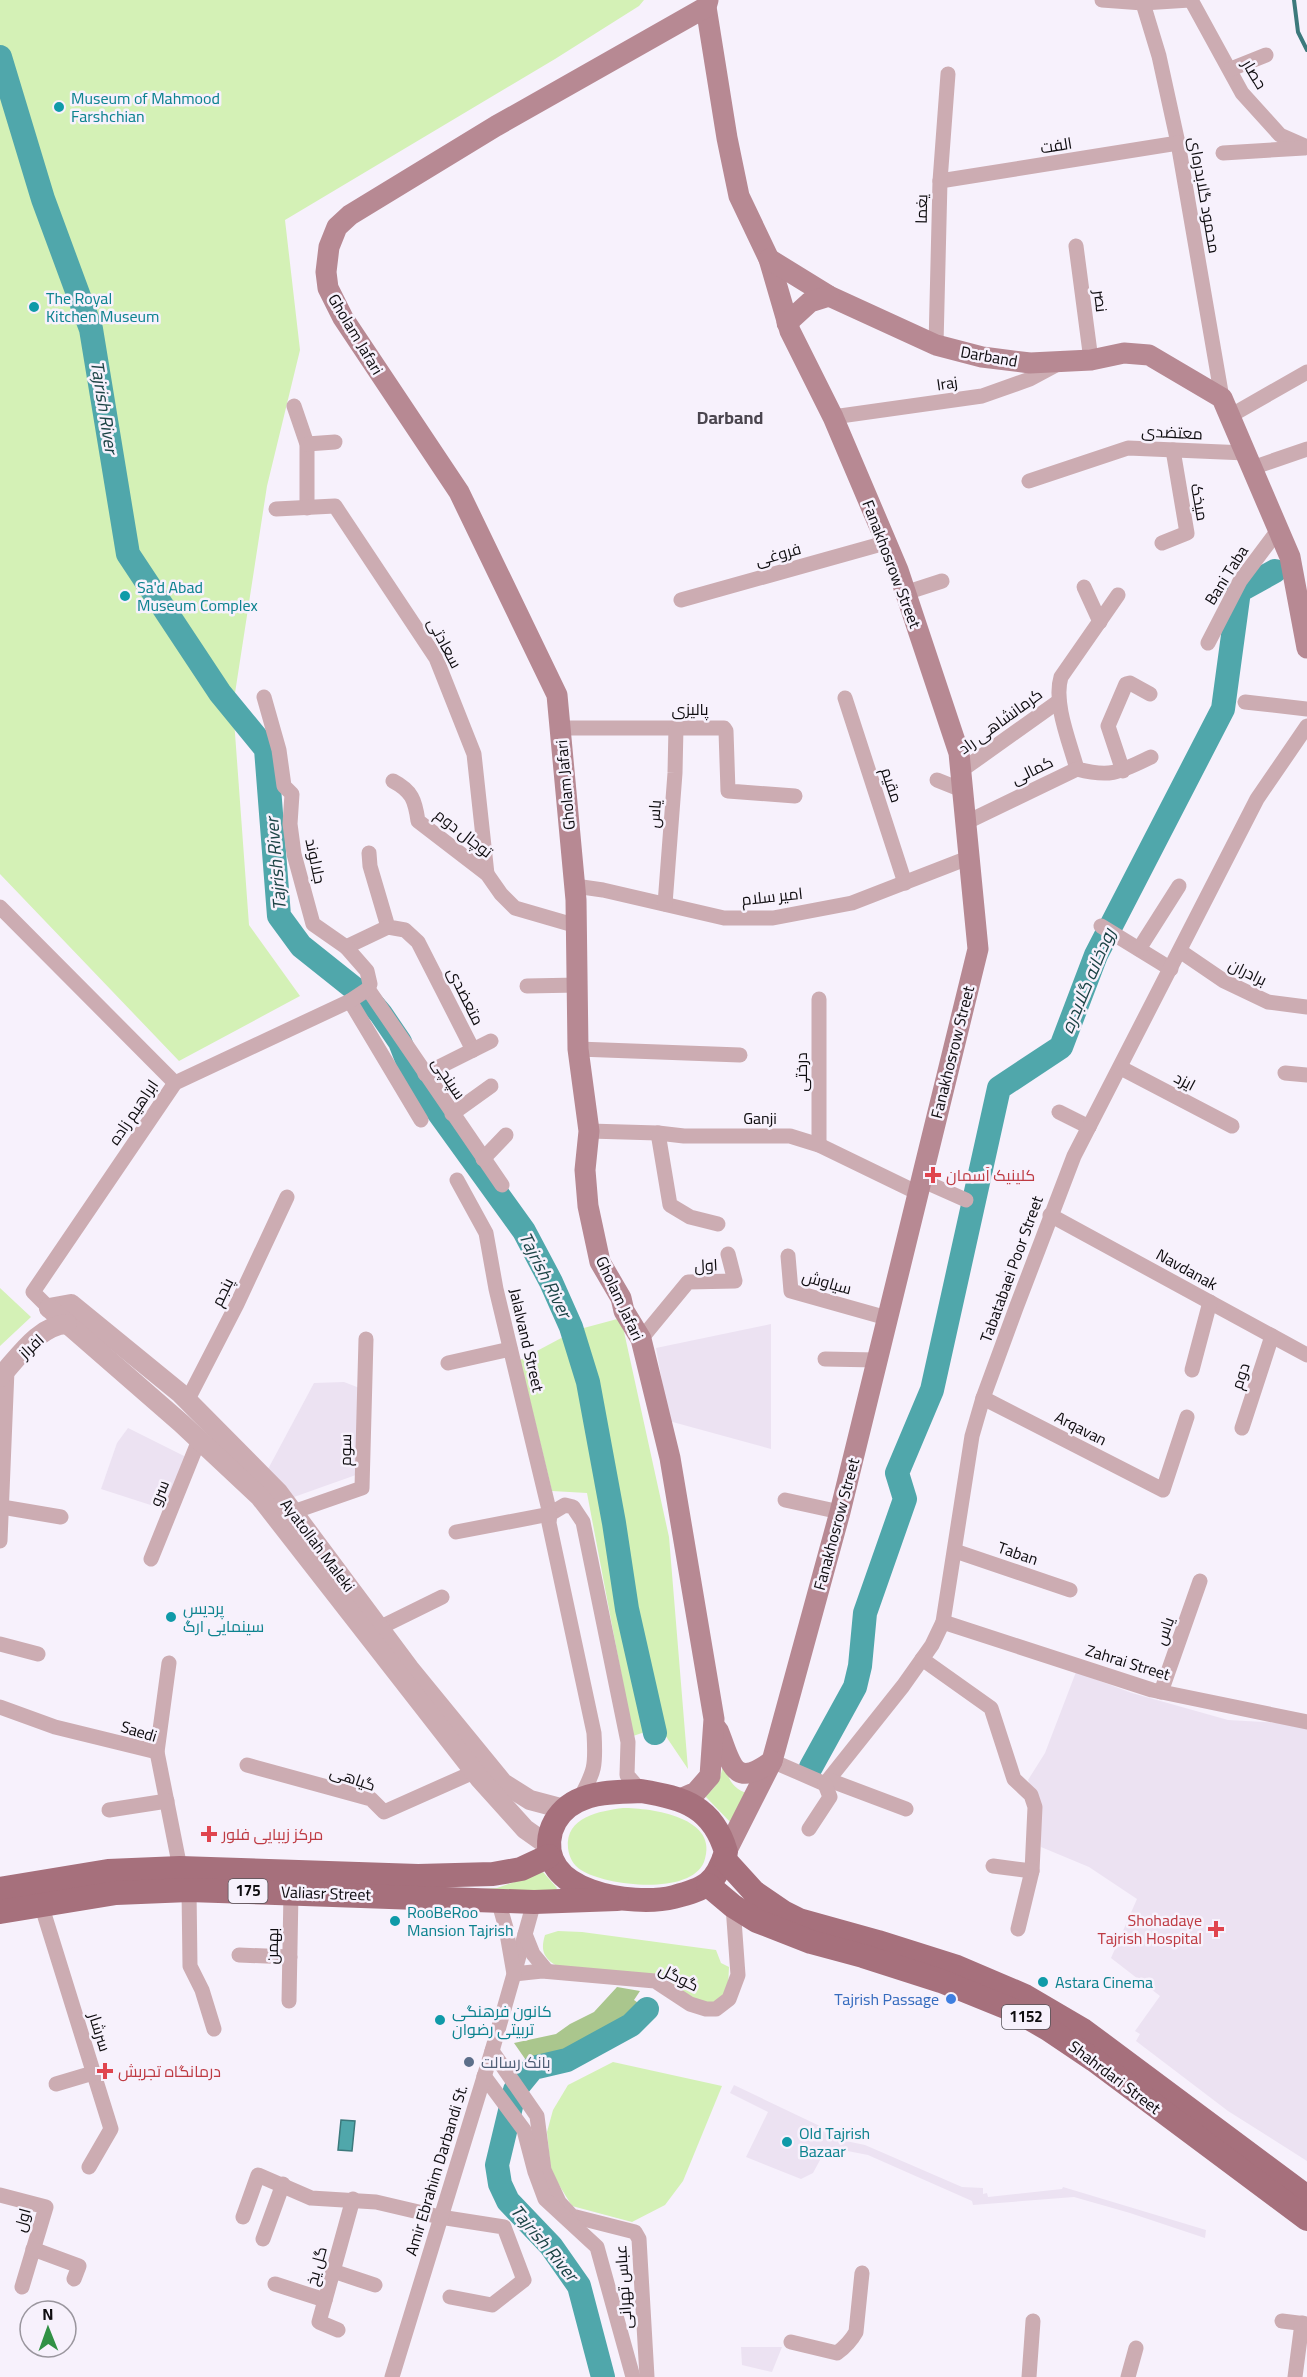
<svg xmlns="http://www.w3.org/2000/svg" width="1307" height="2377" font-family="Georgia,Cairo,serif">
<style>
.built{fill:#ece2f2}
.green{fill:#d4f1b6}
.forest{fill:#aac68d}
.water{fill:#50a7ab;stroke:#3c797c;stroke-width:1.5}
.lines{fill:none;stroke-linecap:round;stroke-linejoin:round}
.stream{stroke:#3c797c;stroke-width:4}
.river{stroke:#50a7ab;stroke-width:24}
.minor{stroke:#ccacb2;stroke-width:15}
.tertiary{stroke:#ccacb2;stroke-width:20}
.secondary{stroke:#b78993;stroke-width:21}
.primary{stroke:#a6707c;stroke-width:24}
.culture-dot{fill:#0f9aa8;stroke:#f7f1fc;stroke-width:2}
.health-dot{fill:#e0444e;stroke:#f7f1fc;stroke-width:2}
.shop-dot{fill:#3f7fe0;stroke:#f7f1fc;stroke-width:2}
.service-dot{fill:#5c6f8a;stroke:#f7f1fc;stroke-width:2}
.labels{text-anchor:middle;stroke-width:5;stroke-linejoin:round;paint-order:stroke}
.shield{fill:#f7f1fc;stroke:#555157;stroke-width:1.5}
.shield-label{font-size:15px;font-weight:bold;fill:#0f0d10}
.street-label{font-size:16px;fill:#0f0d10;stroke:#f7f1fc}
.culture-label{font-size:16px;fill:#0d838f;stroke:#f7f1fc;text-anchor:start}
.health-label{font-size:16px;fill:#be3a42;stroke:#f7f1fc;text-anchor:start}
.shop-label{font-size:16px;fill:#366cbe;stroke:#f7f1fc;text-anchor:end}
.service-label{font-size:16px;fill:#4e5e75;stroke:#f7f1fc;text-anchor:start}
.water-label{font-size:18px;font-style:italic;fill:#1c4446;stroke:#f7f1fc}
.neighbourhood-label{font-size:18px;font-weight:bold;fill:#4b464f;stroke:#f7f1fc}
</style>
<rect width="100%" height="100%" fill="#f7f1fc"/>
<g class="built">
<polygon points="771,1324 771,1449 669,1421 656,1348"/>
<polygon points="344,1382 370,1392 367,1471 294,1497 267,1471 314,1383"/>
<polygon points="128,1428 188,1458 166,1510 101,1489 117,1443"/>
<polygon points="1076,1672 1132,1693 1228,1720 1279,1723 1307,1727 1307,2161 1228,2111 1136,2041 1140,2034 1135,2031 1160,1996 1111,1958 1137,1899 1089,1867 1041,1847 1041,1809 1028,1780 1045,1753"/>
<polygon points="734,2085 824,2128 827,2137 865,2145 962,2187 983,2188 983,2194 987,2193 988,2197 1062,2189 1063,2187 1206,2230 1205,2238 1130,2213 1074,2197 973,2205 972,2201 868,2155 827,2147 813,2173 801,2179 746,2157 768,2112 730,2093"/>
<polygon points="741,2347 782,2347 772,2372 742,2365"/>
</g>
<g class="green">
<polygon points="0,0 644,0 639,6 555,59 285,220 300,350 267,486 233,706 249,925 300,996 179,1061 0,874"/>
<polygon points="0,1288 31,1317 0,1346"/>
<polygon points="621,1318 669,1537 688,1769 661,1729 630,1599 616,1503 580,1329"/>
<polygon points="565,1336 580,1377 648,1731 633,1736 587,1493 552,1491 520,1360"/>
<path d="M723 1761C728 1779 733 1792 753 1794L733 1825 705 1796C718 1786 722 1777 723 1761Z"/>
<path d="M623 1808C651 1808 721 1817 704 1862 690 1896 606 1886 581 1870 573 1865 569 1857 568 1848 565 1817 600 1811 623 1808Z"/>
<polygon points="543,1872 557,1888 553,1894 466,1890 497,1888"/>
<path d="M558 1931 582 1932 716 1950 721 1963 729 1967 728 1987 718 2003 702 2004 666 1981 559 1967C544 1959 540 1951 545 1935Z"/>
<polygon points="613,2062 722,2086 683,2181 665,2205 632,2222 572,2206 551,2172 547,2132 553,2110 568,2085"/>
</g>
<path class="forest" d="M617 1987 640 1991 634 2000 644 2007C617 2040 570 2055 530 2066L514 2043 556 2034 570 2024 594 2012Z"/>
<polygon class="water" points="341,2120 355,2121 352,2151 338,2150"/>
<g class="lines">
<polyline class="stream" points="1294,0 1298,32 1307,50"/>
<g class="river">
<polyline points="0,57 43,199 91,329 128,554 220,693 266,749 279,916 301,946 370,1001 381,1014 400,1042 415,1080 524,1231 551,1282 571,1327 588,1382 614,1523 627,1609 655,1733"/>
<polyline points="811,1767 855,1687 860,1666 865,1613 905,1499 897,1473 932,1390 999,1088 1061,1047 1096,955 1223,709 1239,591 1275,571"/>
<polyline points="603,2377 579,2286 551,2246 508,2201 500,2184 497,2165 515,2090 533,2068 567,2060 631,2025 647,2009"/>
</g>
<g class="minor">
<polyline points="1102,0 1143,3 1190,0"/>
<polyline points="1142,0 1159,56 1178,143 1222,398"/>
<polyline points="1191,0 1242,93 1280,135 1307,147"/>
<polyline points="1231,69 1266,55"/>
<polyline points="1223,153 1304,148"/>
<polyline points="940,181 1178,143"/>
<polyline points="1076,246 1091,360"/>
<polyline points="936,345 940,181 948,74"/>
<polyline points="294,406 307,444 307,508"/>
<polyline points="1230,416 1307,372"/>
<polyline points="833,417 982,396 1030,379 1058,364"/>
<polyline points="307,444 335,442"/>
<polyline points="1252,468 1307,449"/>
<polyline points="1029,481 1128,448 1246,453"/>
<polyline points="276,509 335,506 436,658 474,754 487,874"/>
<polyline points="1162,543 1187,533 1173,450"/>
<polyline points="1084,587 1100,622"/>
<polyline points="905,593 942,581"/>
<polyline points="681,600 885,543"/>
<polyline points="1208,643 1240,581 1279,529"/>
<polyline points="845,698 905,883"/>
<polyline points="1245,702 1307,709"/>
<polyline points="560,728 724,728 726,731 728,791 795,796"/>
<path d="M1077 769C1070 743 1053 703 1061 677L1118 595"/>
<polyline points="962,770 1059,701"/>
<polyline points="1123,771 1108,726 1126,684 1130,683 1150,694"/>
<polyline points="937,780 962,790"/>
<path d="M393 781C412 791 415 800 418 821L487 874 501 894 515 908 577 926"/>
<path d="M965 823 1077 769C1111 778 1120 772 1151 757"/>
<polyline points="369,853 370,866 388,927 405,930 418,942 473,1050"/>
<polyline points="575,886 603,890 724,918 773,918 852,903 968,858"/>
<polyline points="665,904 675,773 676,727"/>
<polyline points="0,907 175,1083"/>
<polyline points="1101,926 1171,969"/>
<polyline points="346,947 388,927"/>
<polyline points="1139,949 1179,886"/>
<polyline points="1180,951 1224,981 1268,1002 1307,1007"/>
<polyline points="527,986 578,985"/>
<polyline points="368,989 502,1185"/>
<polyline points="350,1001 421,1120"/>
<polyline points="578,1049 740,1055"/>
<polyline points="1121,1068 1232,1126"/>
<polyline points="1285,1073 1307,1075"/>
<polyline points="425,1074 491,1041"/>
<polyline points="1059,1112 1089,1127"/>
<polyline points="452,1114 491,1086"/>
<polyline points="589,1131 658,1133 684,1136 790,1136 819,1145 918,1193"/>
<polyline points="658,1133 670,1205 690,1217 718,1224"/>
<polyline points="819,1145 819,999"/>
<polyline points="483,1159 506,1135"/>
<path d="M457 1180 486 1233 496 1289 550 1514 549 1523 594 1733C596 1766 595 1771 579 1800"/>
<polyline points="921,1180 966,1200"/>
<polyline points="1050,1215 1307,1355"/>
<polyline points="788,1256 791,1291 887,1318"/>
<polyline points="49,1308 33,1292 175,1083 350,1001 368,989 370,984 367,971 346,947 313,924 294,854 290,824 292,794 284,786 279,750 264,697"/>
<polyline points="641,1339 688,1282 735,1281 728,1254"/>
<polyline points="825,1359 877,1360"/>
<polyline points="448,1363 510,1349"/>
<polyline points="1192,1370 1210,1302"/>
<polyline points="983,1398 1163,1490 1187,1417"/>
<polyline points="187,1401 237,1304 287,1197"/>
<polyline points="1242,1428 1272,1336"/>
<polyline points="785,1500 840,1512"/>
<polyline points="2,1507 61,1517"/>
<polyline points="293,1512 362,1488 366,1339"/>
<polyline points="550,1514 565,1505 573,1507 583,1522 628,1742 627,1775 641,1791"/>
<polyline points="456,1532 550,1514"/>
<polyline points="0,1541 7,1370"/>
<polyline points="955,1551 1070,1590"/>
<polyline points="151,1559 199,1440"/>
<polyline points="943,1622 1152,1690 1307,1722"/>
<polyline points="379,1628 442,1597"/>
<polyline points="0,1644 38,1654"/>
<polyline points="922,1659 991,1708 1014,1779 1031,1795 1035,1807 1032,1871 1018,1929"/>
<polyline points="169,1663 157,1752 180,1868"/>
<polyline points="1161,1692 1200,1581"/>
<polyline points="0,1707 55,1727 157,1752"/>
<polyline points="772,1761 825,1784 903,1686 932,1645 943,1622 972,1436 983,1398 1016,1308 1074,1156 1257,799 1307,726"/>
<polyline points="247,1765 371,1799 384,1812 474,1772"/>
<polyline points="829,1780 906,1809"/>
<polyline points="109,1810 167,1801"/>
<polyline points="809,1829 830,1797 825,1784"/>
<polyline points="993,1866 1032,1871"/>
<polyline points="189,1890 190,1966 202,1990 214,2029"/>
<polyline points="534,1902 514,1974 542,1971 655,1981 690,2004 706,2009 716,2009 729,1999 738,1975 733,1906"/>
<polyline points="41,1904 111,2129 89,2167"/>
<polyline points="525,1934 533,1954 547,1971"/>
<polyline points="239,1955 290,1957"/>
<polyline points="289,2001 291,1892"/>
<polyline points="492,2051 537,2116 544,2170 559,2202 572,2216 635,2232 639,2239 647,2377"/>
<polyline points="484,2076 524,2130 535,2172 545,2199 597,2247 633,2377"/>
<polyline points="56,2084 93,2073"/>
<polyline points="0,2195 46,2207 22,2287"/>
<polyline points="243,2217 258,2175 311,2198 376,2202 440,2217 504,2227 524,2280 492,2305 450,2297"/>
<polyline points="263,2239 283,2184"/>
<polyline points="33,2249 79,2266 74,2279"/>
<polyline points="333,2271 375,2285"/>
<polyline points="275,2284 325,2300"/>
<polyline points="1282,2321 1307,2324"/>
<polyline points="338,2330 319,2322 353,2199"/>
<path d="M791 2342 837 2353C845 2347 851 2341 856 2332L862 2273"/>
<polyline points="392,2377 492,2051 514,1974 506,1928 498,1900"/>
<polyline points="1029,2377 1033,2321"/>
<polyline points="1128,2377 1136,2348"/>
<polyline points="1295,2377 1302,2323"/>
</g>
<g class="tertiary">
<polyline points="49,1308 71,1304 180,1393 278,1492 409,1668 503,1783 530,1800 564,1809"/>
<polyline points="49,1308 181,1423 260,1497 480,1779 525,1829 549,1846"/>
<path d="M0 1377C18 1358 39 1325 67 1324"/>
</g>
<g class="secondary">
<polyline points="708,0 706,7 727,138 739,196 769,259 790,331 833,417 898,570 959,753 978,949 840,1512 772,1761 726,1852"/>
<polyline points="769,259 829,296 936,345 982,357 1030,363 1091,360 1124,353 1149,355 1222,398 1290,557 1307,648"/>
<polyline points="787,323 810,302 829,296"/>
<path d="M718 1730C731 1761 732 1791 772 1761"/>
<polyline points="680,1799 696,1792 710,1776 714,1719 670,1458 641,1339 624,1311 621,1298 600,1262 588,1206 585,1170 589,1131 578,1049 576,900 557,695 459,492 343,318 328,288 326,272 329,247 337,227 350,215 496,126 706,7"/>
</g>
<g class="primary">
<path d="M641 1791C684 1798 713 1807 726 1852 716 1884 705 1889 674 1897 633 1907 534 1893 551 1831 555 1818 565 1807 577 1801 596 1791 621 1792 641 1791Z"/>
<polyline points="724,1859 754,1892 783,1912 799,1920 878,1942 957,1967 1025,1996 1083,2030 1307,2197"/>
<polyline points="708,1885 733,1906 757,1921 811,1942 863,1956 941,1981 1020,2013 1048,2029 1094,2060 1307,2219"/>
<polyline points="0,1889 108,1871 180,1868 418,1876 493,1874 521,1869 549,1856"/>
<polyline points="0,1912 116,1893 189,1890 534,1902 617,1899"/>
</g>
</g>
<g class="culture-dot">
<circle cx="59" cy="107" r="6"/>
<circle cx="34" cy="307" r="6"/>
<circle cx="125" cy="596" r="6"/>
<circle cx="171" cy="1617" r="6"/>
<circle cx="395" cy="1921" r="6"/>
<circle cx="1043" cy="1982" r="6"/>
<circle cx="440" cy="2020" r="6"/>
<circle cx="787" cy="2142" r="6"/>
</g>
<g class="health-dot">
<path d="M930 1166h6v6h6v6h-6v6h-6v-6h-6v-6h6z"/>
<path d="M206 1825h6v6h6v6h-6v6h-6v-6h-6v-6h6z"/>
<path d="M1213 1920h6v6h6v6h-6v6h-6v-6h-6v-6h6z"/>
<path d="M102 2062h6v6h6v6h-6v6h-6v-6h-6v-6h6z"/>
</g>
<circle class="shop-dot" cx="951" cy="1999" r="6"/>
<circle class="service-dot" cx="469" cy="2062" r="6"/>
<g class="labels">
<g class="shield">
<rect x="228.5" y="1879" width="39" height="24" rx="4.5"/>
<rect x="1002" y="2005" width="48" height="24" rx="4.5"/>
</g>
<g class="shield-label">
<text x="248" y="1896">175</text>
<text x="1026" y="2022">1152</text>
</g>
<g class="street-label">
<text transform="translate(1255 74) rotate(59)" y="6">حصار</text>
<text transform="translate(1056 145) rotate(-9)" y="6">الفت</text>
<text transform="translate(1205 195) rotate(80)" y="6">محمود گلابدره‌ای</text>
<text transform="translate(921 209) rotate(-89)" y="6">یغما</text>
<text transform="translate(1101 301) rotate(83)" y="6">نصر</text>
<text transform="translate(356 334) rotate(59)" y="6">Gholam Jafari</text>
<text transform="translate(989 356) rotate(10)" y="6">Darband</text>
<text transform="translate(947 383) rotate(-8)" y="6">Iraj</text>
<text transform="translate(1172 432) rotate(3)" y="6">معتضدی</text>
<text transform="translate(1200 502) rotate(80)" y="6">میخک</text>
<text transform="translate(778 554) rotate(-16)" y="6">فروغی</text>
<text transform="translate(892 564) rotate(69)" y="6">Fanakhosrow Street</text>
<text transform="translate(1226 575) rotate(-58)" y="6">Bani Taba</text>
<text transform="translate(445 643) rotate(62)" y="6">سعادتی</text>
<text x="690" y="715">پالیزی</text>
<text transform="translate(1000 721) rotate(-36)" y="6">کرمانشاهی راد</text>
<text transform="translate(1032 770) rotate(-26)" y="6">کمالی</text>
<text transform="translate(565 785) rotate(-95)" y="6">Gholam Jafari</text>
<text transform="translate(892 785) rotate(72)" y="6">مقیم</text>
<text transform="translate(654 814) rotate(-86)" y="6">یاس</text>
<text transform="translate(464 833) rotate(38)" y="6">توچال دوم</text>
<text transform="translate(316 861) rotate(78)" y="6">جلالوند</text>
<text transform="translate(772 896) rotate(-6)" y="6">امیر سلام</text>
<text transform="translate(1248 972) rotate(26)" y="6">برادران</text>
<text transform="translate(466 996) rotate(64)" y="6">متعضدی</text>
<text transform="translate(952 1052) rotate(-76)" y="6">Fanakhosrow Street</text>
<text transform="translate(801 1072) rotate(-90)" y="6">درختی</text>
<text transform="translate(449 1078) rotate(56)" y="6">سپنچی</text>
<text transform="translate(1185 1081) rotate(28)" y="6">ایزد</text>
<text transform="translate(133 1112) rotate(-56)" y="6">ابراهیم زاده</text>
<text x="760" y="1124">Ganji</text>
<text transform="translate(706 1265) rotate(-3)" y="6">اول</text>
<text transform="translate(1011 1269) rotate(-70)" y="6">Tabatabaei Poor Street</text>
<text transform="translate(1187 1269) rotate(29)" y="6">Navdanak</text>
<text transform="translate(827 1282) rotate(16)" y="6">سیاوش</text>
<text transform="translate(222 1292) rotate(-64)" y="6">پنجم</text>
<text transform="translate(620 1298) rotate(65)" y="6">Gholam Jafari</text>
<text transform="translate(527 1340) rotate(77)" y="6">Jalalvand Street</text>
<text transform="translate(31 1346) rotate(-43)" y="6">افراز</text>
<text transform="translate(1240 1376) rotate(-72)" y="6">دوم</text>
<text transform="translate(1081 1428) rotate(27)" y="6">Arqavan</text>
<text transform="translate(345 1450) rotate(-89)" y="6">سوم</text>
<text transform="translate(159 1493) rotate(-68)" y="6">سرو</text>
<text transform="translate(836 1524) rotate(-75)" y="6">Fanakhosrow Street</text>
<text transform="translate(318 1545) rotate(53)" y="6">Ayatollah Maleki</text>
<text transform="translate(1018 1553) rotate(19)" y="6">Taban</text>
<text transform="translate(1164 1631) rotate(-71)" y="6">یاس</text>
<text transform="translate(1128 1662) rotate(17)" y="6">Zahrai Street</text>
<text transform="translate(139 1731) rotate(17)" y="6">Saedi</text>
<text transform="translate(353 1778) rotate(19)" y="6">گیاهی</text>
<text transform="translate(326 1893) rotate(2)" y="6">Valiasr Street</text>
<text transform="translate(272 1946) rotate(-89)" y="6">بهمن</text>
<text transform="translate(679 1977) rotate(27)" y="6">گوگل</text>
<text transform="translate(100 2032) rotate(73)" y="6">سرشار</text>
<text transform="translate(1115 2077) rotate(37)" y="6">Shahrdari Street</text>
<text transform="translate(436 2170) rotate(-73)" y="6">Amir Ebrahim Darbandi St.</text>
<text transform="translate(22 2220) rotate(-75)" y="6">اول</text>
<text transform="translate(316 2266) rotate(-75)" y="6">گل یخ</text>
<text transform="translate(623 2287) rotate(-94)" y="6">عباس تهرانی</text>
</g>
<g class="culture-label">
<text x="71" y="104">Museum of Mahmood<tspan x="71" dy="18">Farshchian</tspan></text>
<text x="46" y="304">The Royal<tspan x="46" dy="18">Kitchen Museum</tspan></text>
<text x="137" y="593">Sa'd Abad<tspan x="137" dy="18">Museum Complex</tspan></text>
<text x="183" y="1614">پردیس<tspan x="183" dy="18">سینمایی ارگ</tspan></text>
<text x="407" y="1918">RooBeRoo<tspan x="407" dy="18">Mansion Tajrish</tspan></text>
<text x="1055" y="1988">Astara Cinema</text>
<text x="452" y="2017">کانون فرهنگی<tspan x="452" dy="18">تربیتی رضوان</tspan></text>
<text x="799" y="2139">Old Tajrish<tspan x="799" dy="18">Bazaar</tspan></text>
</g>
<g class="health-label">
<text x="946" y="1181">کلینیک آسمان</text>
<text x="222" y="1840">مرکز زیبایی فلور</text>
<text x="1202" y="1926" text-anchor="end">Shohadaye<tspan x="1202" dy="18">Tajrish Hospital</tspan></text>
<text x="118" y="2077">درمانگاه تجریش</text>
</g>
<g class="shop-label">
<text x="939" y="2005">Tajrish Passage</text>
</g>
<g class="service-label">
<text x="481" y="2068">بانک رسالت</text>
</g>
<g class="water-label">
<text transform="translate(104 407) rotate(81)" y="6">Tajrish River</text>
<text transform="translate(276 864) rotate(-95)" y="6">Tajrish River</text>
<text transform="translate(1088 981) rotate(-67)" y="6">رودخانه گلابدره</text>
<text transform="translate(545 1275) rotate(63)" y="6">Tajrish River</text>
<text transform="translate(544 2243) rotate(50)" y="6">Tajrish River</text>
</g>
<g class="neighbourhood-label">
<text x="730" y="424">Darband</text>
</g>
</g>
<g transform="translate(48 2329) rotate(359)"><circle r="28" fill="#f7f1fc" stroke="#9a969e" stroke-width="1.5"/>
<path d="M0-4.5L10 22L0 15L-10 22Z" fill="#319145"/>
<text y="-9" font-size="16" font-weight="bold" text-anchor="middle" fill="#0f0d10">N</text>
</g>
</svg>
